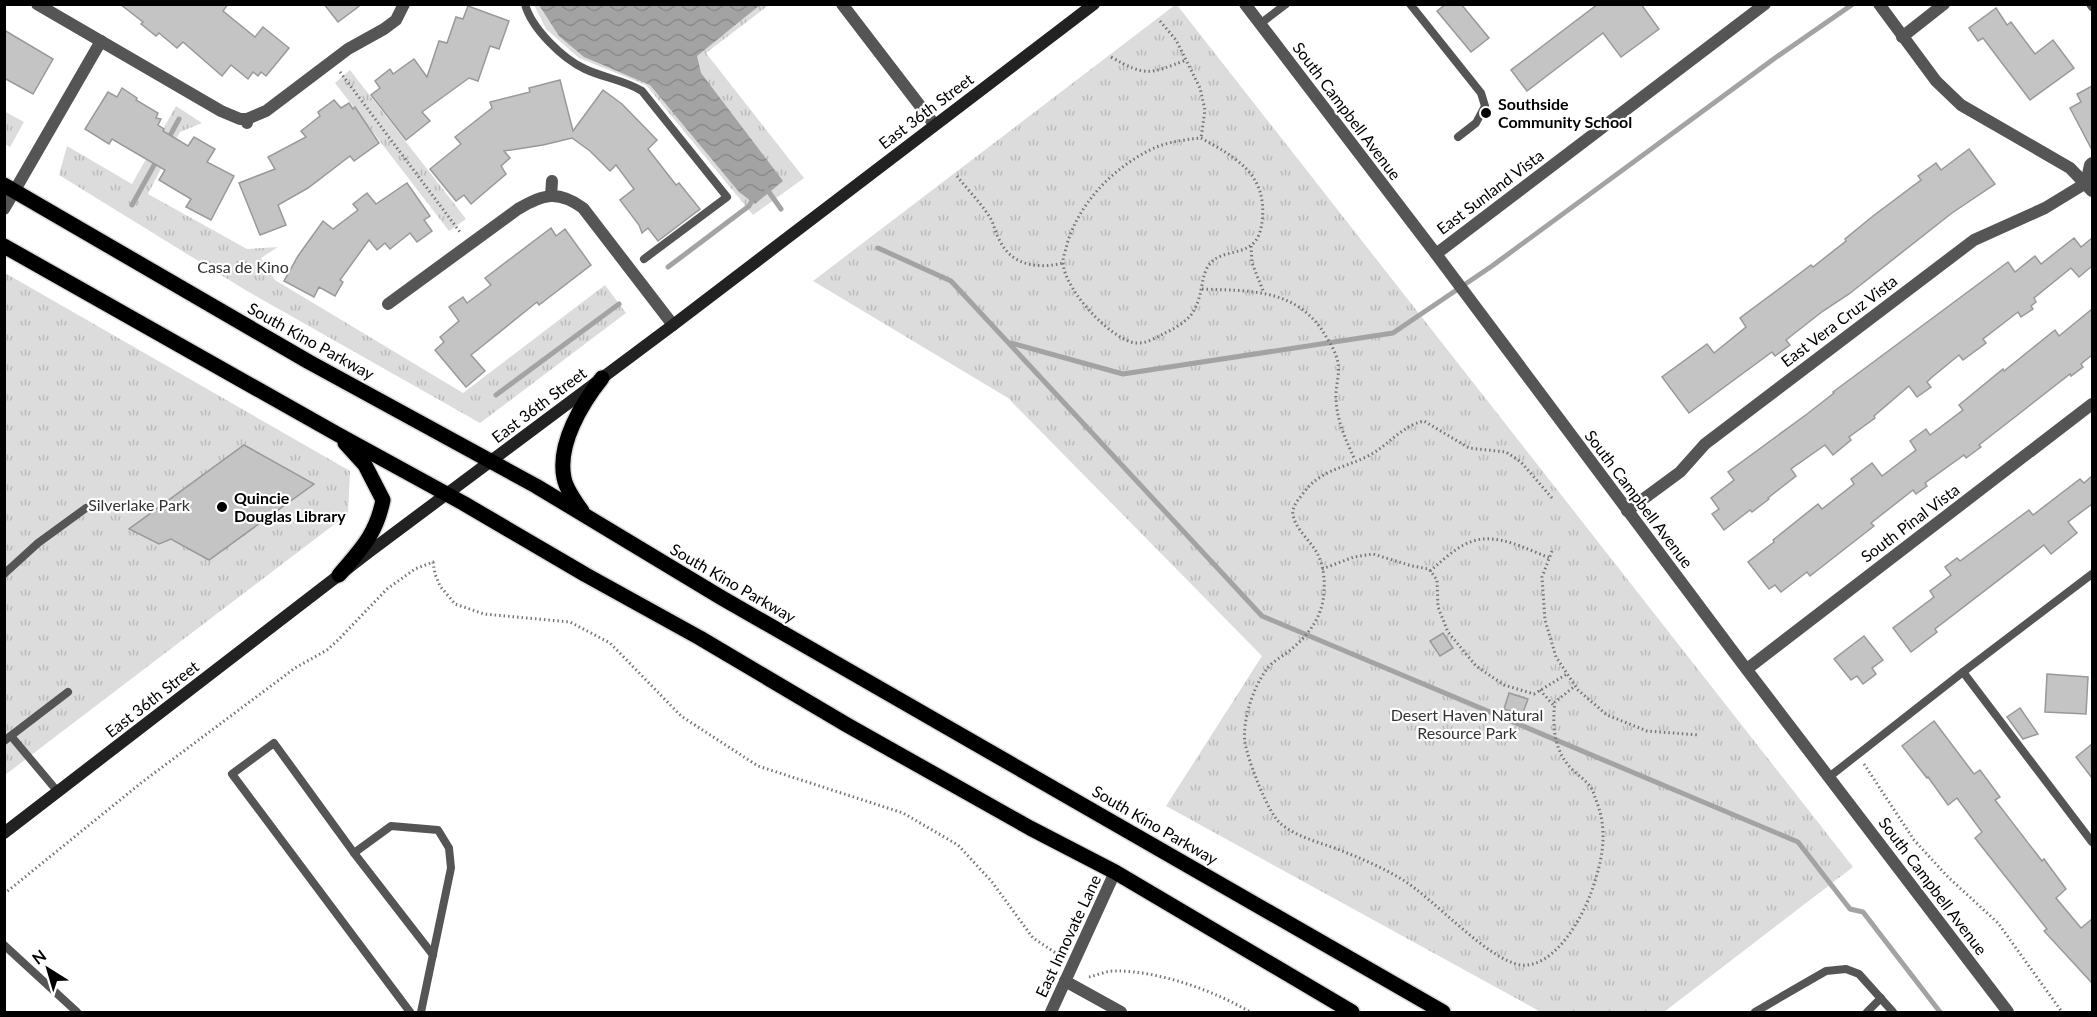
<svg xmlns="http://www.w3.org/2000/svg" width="2097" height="1017" font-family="Lato,sans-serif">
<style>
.grass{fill:url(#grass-tufts)}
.water{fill:url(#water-waves)}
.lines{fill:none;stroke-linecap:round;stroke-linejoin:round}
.stream{stroke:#a3a3a3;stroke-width:5}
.building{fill:#c4c4c4;stroke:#999;stroke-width:1.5}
.primary-casing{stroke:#dbdbdb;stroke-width:18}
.path{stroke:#777;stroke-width:3;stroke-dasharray:1.5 3;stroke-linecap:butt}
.lane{stroke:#555;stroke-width:8}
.street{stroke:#555;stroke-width:12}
.secondary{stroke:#222;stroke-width:12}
.primary{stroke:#000;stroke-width:15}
.poi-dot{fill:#000;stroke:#fff;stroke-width:2}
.labels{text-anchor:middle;stroke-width:4.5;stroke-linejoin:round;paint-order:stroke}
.poi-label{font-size:16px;font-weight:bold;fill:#000;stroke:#fff;text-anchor:start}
.street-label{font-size:16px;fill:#000;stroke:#fff}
.park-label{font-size:16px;fill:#333;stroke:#fff}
</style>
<defs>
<pattern id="grass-tufts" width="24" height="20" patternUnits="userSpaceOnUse" patternTransform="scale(1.5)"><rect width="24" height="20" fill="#dcdcdc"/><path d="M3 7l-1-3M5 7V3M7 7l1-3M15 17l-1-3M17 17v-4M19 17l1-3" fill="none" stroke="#bbb"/></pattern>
<pattern id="water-waves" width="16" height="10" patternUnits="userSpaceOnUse" patternTransform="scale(1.5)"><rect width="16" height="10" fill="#a3a3a3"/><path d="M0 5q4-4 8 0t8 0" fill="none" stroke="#8b8b8b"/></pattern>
</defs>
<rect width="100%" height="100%" fill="#fff"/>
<g class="grass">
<polygon points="534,5 769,5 706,53 804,178 753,215 646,85 579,58 546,29"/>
<polygon points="1175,5 1177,5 1853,867 1664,1012 1541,1012 1166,806 1262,656 1008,398 813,281"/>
<polygon points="350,70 466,219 449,231 335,83"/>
<polygon points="176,106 202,123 180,132 148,194 247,249 278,247 261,258 275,280 463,393 605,285 626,313 480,423 247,291 59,175 67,146 132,184"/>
<polygon points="4,111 24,122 10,147 5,144"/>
<polygon points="5,273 350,471 348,514 5,775"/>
</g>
<polygon class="water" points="539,5 760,5 697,56 701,73 783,181 755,204 739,192 650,85 584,57 559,36"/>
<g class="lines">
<g class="stream">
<polyline points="167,141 179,119"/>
<polyline points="766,188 781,209"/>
<polyline points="132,205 158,158"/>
<polyline points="878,248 951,281 1262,616 1798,842 1850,909 1863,912 1940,1012"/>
<polyline points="668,267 749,206 754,197"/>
<polyline points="1011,343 1123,374 1393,333 1492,266 1775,58 1853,4"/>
<polyline points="496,395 619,304"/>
</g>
</g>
<g class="building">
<polygon points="120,4 228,4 223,11 255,37 263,27 289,48 266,76 261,72 258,76 253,72 248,79 231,65 222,76 183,42 177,48 159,33 156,36 141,24 143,22"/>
<polygon points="324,4 362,4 338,22"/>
<polygon points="1446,4 1461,4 1489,38 1471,52 1437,11"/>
<polygon points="1598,4 1641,4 1659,29 1621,57 1603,33 1527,91 1511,70"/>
<polygon points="468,6 509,21 499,49 490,46 478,81 469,78 422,112 430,121 406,140 371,95 380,88 375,81 390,69 393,74 414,59 427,77 439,41 447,43 456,17 463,19"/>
<polygon points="1996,8 2007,25 2011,22 2035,54 2053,40 2074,68 2030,100 1983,38 1978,41 1969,28"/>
<polygon points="4,30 53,59 33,94 4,78"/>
<polygon points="560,80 573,131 603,90 622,104 657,140 648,149 676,185 679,183 700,209 658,241 648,228 642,233 639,225 620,200 634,189 616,165 610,171 590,151 572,138 543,145 504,151 510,158 501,166 506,174 471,204 464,195 456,201 430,169 461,144 455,137 492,108 490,102 530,92 529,88"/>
<polygon points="2092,86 2092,150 2070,108 2081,102 2077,94"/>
<polygon points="122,88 137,98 136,100 158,113 156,118 161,119 158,125 164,129 163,131 188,146 194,137 215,149 207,162 234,176 211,220 186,207 191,199 159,180 165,170 112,139 109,144 85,129 108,92 117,97"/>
<polygon points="334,100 341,108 349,103 353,109 355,107 379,143 354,161 350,156 308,188 278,205 286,225 260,235 239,183 275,169 268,157 306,137 301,131 320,116 318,112"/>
<polygon points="1969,149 1995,184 1952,213 1849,294 1823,311 1786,340 1790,345 1775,356 1772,352 1689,413 1662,377 1707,344 1714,353 1746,327 1740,318 1811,265 1813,267 1846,241 1845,239 1873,216 1921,180 1918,176 1936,163 1941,170"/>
<polygon points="407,183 430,216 424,220 432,231 417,242 410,233 390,249 385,243 377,250 369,240 340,280 343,282 335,296 319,287 314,297 284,281 298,256 323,221 333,229 358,210 353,204 367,193 376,204"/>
<polygon points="551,228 556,236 565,229 591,265 539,305 537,302 471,355 485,371 466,387 435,350 444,342 440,337 459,321 449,307 463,297 467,303 491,285 485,278"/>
<polygon points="2074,238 2081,247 2092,238 2092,266 2079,277 2071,268 2034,298 2036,302 2031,306 2033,309 2021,317 2018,312 1983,339 1986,343 1963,360 1959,355 1931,378 1927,382 1931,387 1917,397 1909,386 1874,416 1875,418 1849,437 1851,440 1833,455 1825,445 1791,469 1796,476 1768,498 1769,499 1752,512 1750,510 1724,530 1712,514 1719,509 1711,498 1734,480 1728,472 1807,414 1834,393 1833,392 2008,262 2015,272 2035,256 2041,264"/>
<polygon points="2092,309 2092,355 2081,364 2083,367 2071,376 2070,374 1979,445 1981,447 1966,458 1964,455 1925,483 1927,486 1916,494 1913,490 1871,523 1874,526 1810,576 1807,572 1781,592 1775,585 1769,589 1748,562 1774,542 1773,540 1818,504 1822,509 1854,484 1851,479 1872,463 1882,476 1916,450 1910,441 1926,429 1930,435 1963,410 1959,405 2003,369 2004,371 2055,330 2059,336"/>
<polygon points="244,445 314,484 209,560 171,539 159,544 129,529"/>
<polygon points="2092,476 2092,504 2068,522 2077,533 2051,554 2044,545 1935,629 1937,632 1911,652 1893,628 1934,597 1930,591 1951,575 1945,567 1957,558 1960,561 2029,510 2033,515 2080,479 2084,483"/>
<polygon points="1443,633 1453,648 1440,656 1430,641"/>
<polygon points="1864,636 1883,660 1872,668 1876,674 1863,684 1857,676 1851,680 1834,659"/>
<polygon points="2047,674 2088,677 2086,714 2045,712"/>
<polygon points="1509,693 1528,699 1522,715 1504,709"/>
<polygon points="2020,708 2038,734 2023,739 2007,717"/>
<polygon points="1934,721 1974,774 1980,770 2000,797 1995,800 2042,861 2044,859 2066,889 2056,898 2081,928 2092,919 2092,983 2044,931 2047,929 1975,838 1982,832 1957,798 1948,805 1928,777 1927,778 1902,746"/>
<polygon points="2092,744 2092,778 2076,757"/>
</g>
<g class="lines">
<g class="primary-casing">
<g id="primary">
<polyline points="4,185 309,362 536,486 722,598 1443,1012"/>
<polyline points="4,246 337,434 463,503 586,575 700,638 847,725 1030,828 1115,872 1352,1012"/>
<path d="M582 511C575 501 566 489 564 478 557 444 582 403 602 378"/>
<path d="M339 575C361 549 376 535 383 500L365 465 345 443"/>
</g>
</g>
<g class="path">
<polyline points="1160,21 1176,40 1200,88 1205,110 1201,138"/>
<path d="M1111 57C1146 77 1150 74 1186 60"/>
<polyline points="340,72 460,232"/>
<path d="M1201 138C1237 158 1268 175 1262 222 1261 231 1258 241 1250 246 1237 255 1216 251 1207 268 1200 282 1203 298 1191 315 1185 322 1174 329 1165 333 1155 338 1143 346 1131 342 1111 335 1089 312 1077 295 1070 284 1064 275 1063 262 1063 256 1066 250 1067 244 1079 204 1111 170 1148 151 1165 142 1182 140 1201 138Z"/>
<path d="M957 176C967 189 980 202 989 216 994 223 995 233 1000 241 1012 266 1039 269 1063 263"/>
<polyline points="1251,246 1252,263 1264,293"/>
<path d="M1202 289C1248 291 1293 288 1322 330 1328 340 1336 351 1338 363 1340 375 1335 388 1336 399 1337 422 1346 440 1355 460"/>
<path d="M1552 498 1521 462 1506 452 1469 448 1424 421C1401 426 1388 446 1368 456 1342 469 1319 470 1302 495 1297 501 1292 507 1293 515 1296 530 1310 540 1317 553 1323 563 1325 579 1324 591 1323 617 1308 636 1288 652 1281 657 1272 662 1267 669 1253 687 1242 721 1245 743 1248 760 1268 814 1281 824 1297 837 1318 842 1337 849 1360 858 1382 867 1403 880 1434 899 1489 961 1521 965 1554 968 1581 920 1591 893 1602 862 1609 832 1596 800 1594 795 1593 789 1589 785 1583 778 1575 773 1569 766 1554 749 1552 724 1555 702L1575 686"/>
<polyline points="1552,551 1542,577 1545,620 1556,657 1578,690 1607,715 1647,731 1699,735"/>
<polyline points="1322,569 1354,557 1373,554 1412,566 1429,569 1437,580 1438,607 1448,632 1476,666 1504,685 1534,694 1567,674"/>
<path d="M1430 571C1443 560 1457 546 1473 541 1498 533 1526 549 1550 558"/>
<polyline points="1540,690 1555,707"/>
<polyline points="1864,764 1914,840 1948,877 1998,923 2062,1012"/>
<polyline points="4,894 141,783 295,668 327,650 339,639 387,589 415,569 433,562 435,574 440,586 455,604 484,614 570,622 610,643 681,716 758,766 903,813 958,845 992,882 1033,938 1062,957"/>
<path d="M1089 977C1098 975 1108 970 1117 971 1159 971 1215 991 1250 1012"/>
</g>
<g class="lane">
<path d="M525 4C531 28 563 59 585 69 604 78 624 80 642 91L727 197 644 259"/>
<polyline points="1410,4 1481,93 1485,106 1476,123 1458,137"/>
<polyline points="2090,4 2092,7"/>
<polyline points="1260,24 1286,4"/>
<polyline points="4,574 38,543 86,508"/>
<polyline points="1963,672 2092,574"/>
<polyline points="11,736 58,792"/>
<polyline points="4,741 68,692"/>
<polyline points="1829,777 1963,672 2092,842"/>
<polyline points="354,853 433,955"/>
<polyline points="4,945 77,1012"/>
<polyline points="410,1012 232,774 274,743 354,853 391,826 438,830 449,848 451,868 421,1012"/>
<polyline points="1755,1012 1826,971 1846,969 1859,974 1893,1012"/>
<polyline points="1867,1012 1881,998"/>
</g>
<g class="street">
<polyline points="37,4 221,111 240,119 247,119 247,123"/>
<polyline points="842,4 934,124"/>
<polyline points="1245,4 1436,254 1744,666 2008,1012"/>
<polyline points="1879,4 1936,81 1961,105 2070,168 2092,191"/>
<polyline points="1902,37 1944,4"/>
<polyline points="247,119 266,111 348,49 384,29 396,20 404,4"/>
<polyline points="2091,182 2086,183 2090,165 2092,163"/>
<polyline points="551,196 552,181"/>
<polyline points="4,209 101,41"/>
<polyline points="1436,254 1765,4"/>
<path d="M388 304 518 209C543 194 558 190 583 208L673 325"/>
<polyline points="1627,511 1680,472 1705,444 1974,240 2045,208 2086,183"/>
<polyline points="1747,669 2092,404"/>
<polyline points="1065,981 1121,1012"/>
<polyline points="1051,1012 1115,872"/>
</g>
<polyline class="secondary" points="4,833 369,552 673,325 1094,4"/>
<use href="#primary" class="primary"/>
</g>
<g class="poi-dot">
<circle cx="1486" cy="113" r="6"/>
<circle cx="222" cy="507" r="6"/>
</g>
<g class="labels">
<g class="poi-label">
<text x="1498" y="110">Southside<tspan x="1498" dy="18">Community School</tspan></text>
<text x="234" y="504">Quincie<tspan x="234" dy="18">Douglas Library</tspan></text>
</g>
<g class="street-label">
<text transform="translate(926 111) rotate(-37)" y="6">East 36th Street</text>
<text transform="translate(1347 111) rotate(53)" y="6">South Campbell Avenue</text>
<text transform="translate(1490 192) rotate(-37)" y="6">East Sunland Vista</text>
<text transform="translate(1839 321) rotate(-37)" y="6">East Vera Cruz Vista</text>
<text transform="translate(311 341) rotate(29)" y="6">South Kino Parkway</text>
<text transform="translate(539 405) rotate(-37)" y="6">East 36th Street</text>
<text transform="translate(1639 499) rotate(53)" y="6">South Campbell Avenue</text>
<text transform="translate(1910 523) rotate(-37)" y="6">South Pinal Vista</text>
<text transform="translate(733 583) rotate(30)" y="6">South Kino Parkway</text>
<text transform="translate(152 699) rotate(-38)" y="6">East 36th Street</text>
<text transform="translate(1155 825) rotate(30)" y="6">South Kino Parkway</text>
<text transform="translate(1933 886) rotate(53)" y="6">South Campbell Avenue</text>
<text transform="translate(1068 936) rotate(-65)" y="6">East Innovate Lane</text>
</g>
<g class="park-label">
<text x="243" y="273">Casa de Kino</text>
<text x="139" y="511">Silverlake Park</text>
<text x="1467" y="721">Desert Haven Natural<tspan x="1467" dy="18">Resource Park</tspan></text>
</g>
</g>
<rect width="2097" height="1017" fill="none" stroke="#000000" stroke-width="12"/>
<g transform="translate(48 969) rotate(323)" stroke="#ffffff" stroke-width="4.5" paint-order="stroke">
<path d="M0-4.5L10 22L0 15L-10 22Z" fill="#000000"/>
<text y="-9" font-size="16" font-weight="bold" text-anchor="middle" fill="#000000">N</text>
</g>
</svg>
